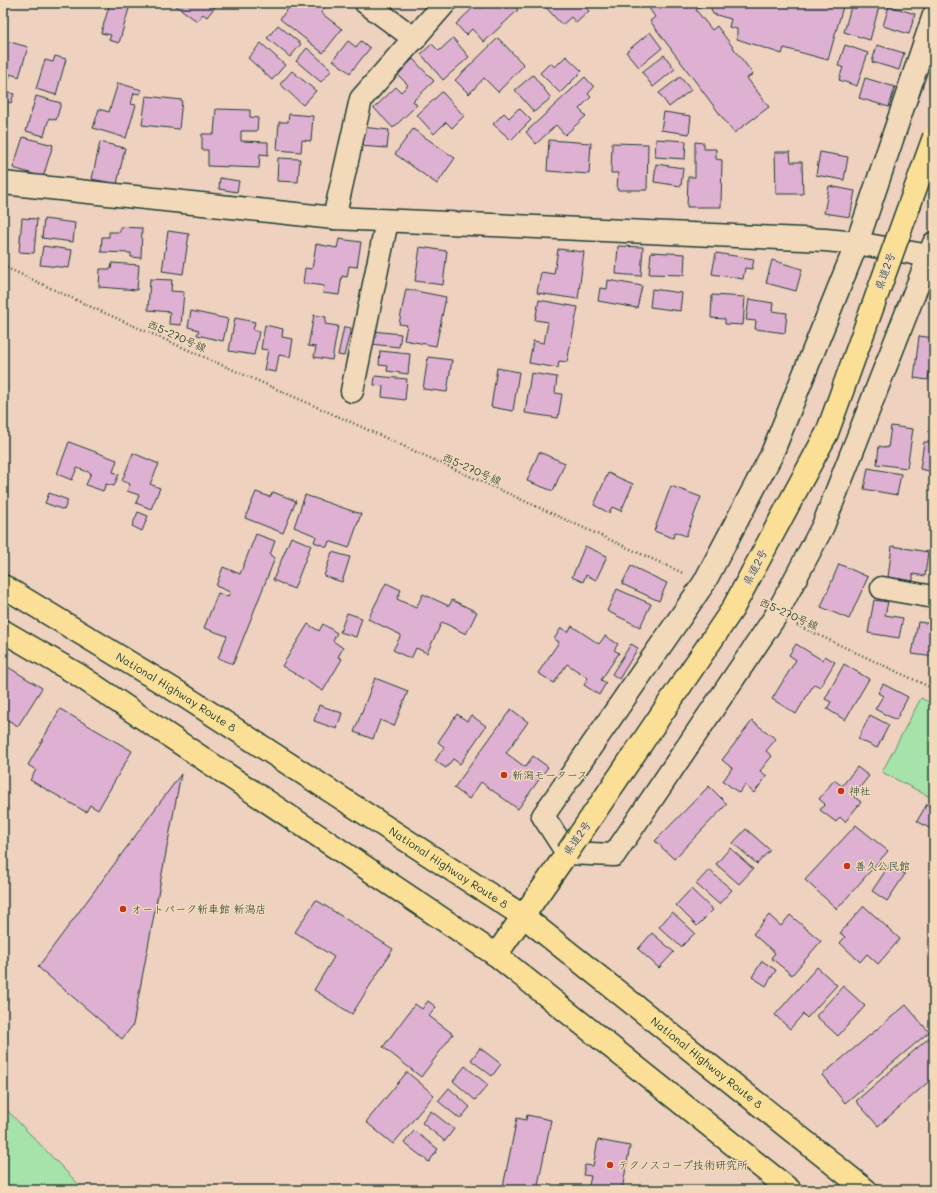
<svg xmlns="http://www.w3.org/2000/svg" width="937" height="1193" font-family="Mali,'Klee One',sans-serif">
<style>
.green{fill:#a5e3aa;stroke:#62906f}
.building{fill:#deb0d2;stroke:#1f3d34}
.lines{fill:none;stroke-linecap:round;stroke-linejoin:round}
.minor-casing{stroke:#1f3d34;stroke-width:25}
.major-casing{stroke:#1f3d34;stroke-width:25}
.highway-casing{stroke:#1f3d34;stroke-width:25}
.path{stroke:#1f3d34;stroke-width:2.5;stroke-dasharray:1 3;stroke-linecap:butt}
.minor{stroke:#f2d9ba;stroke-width:22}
.major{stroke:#fbdf96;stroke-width:22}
.highway{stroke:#fbdf96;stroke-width:22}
.major-bridge-casing{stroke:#1f3d34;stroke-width:25;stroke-linecap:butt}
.major-bridge{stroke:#fbdf96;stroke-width:22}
.poi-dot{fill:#c8321e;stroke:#f2d9ba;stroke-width:1.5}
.labels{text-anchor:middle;stroke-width:3;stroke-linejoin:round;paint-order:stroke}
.street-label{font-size:11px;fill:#1f3d34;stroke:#f2d9ba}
.poi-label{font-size:11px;fill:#1f3d34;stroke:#f2d9ba;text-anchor:start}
</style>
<rect width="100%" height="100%" fill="#eed1bf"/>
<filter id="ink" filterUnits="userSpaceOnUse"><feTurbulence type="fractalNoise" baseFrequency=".025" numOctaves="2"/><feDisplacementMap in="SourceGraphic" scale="8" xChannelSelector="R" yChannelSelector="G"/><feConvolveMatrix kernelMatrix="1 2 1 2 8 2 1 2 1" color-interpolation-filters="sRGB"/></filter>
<g filter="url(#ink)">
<g class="green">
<polygon points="921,698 934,705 934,799 882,772"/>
<polygon points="3,1106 84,1190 3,1190"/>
</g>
<g class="building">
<polygon points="110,3 122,3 130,5 119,43 109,40 111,35 101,33"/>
<polygon points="177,3 218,3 207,17 203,14 197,21 175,5"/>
<polygon points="292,3 328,3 321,13 342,29 323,53 280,19"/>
<polygon points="478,3 482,8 487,3 512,3 518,10 484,42 472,29 466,35 456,24"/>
<polygon points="542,3 582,3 589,11 576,23 571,17 562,25"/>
<polygon points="655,3 700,3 702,6 696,10 712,30 717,26 753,74 747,78 769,107 734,133 650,21 655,17 649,8"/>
<polygon points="709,3 844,3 828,60 784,48 782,54 737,39 737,29 729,27 731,19 713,14"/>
<polygon points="852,3 880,3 870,40 844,32"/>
<polygon points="889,6 915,14 909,34 883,26"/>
<polygon points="278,25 301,44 290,57 267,38"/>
<polygon points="650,32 662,48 639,67 626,52"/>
<polygon points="453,38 469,57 443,80 421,54 432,44 439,51"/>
<polygon points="498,38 524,65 498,92 484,78 469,94 455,80"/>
<polygon points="3,40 28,47 19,77 10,74 7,87 3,86"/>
<polygon points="348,41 356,47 361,41 370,48 350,73 333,60"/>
<polygon points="261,43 285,65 272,80 248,58"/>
<polygon points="845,45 868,53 857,86 839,80 843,67 838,66"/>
<polygon points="877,45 904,53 899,70 872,62"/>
<polygon points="307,48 332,70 321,82 296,61"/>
<polygon points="664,55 675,69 653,87 642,72"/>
<polygon points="55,56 66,59 56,95 36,89 45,60 53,62"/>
<polygon points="566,56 582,71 560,93 540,73 550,63 555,67"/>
<polygon points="413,59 434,81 413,101 417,105 393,128 374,108 396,87 401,92 408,85 397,74"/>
<polygon points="292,71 316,91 303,105 280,84"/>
<polygon points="533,75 551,98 534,112 515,90"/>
<polygon points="585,77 594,87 588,94 591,97 579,109 586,116 565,135 556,125 536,144 526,132"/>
<polygon points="680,77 691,90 669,107 659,93"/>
<polygon points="865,78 895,87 889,107 859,98"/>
<polygon points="118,83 142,90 140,94 134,93 131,104 136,105 126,138 93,128 99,109 109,112"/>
<polygon points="3,90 14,94 11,103 3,100"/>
<polygon points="442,92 464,116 452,128 446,122 434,134 417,115"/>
<polygon points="36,96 61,103 56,120 49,118 44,136 26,131"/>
<polygon points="146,96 182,100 179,129 142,125"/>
<polygon points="519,108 531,120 511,140 493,124 504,113 509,118"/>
<polygon points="216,109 250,110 250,117 258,118 257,131 241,131 241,141 268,142 268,155 260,154 259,168 208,166 208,150 202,150 202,134 214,134"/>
<polygon points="664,112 691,116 689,134 661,130"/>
<polygon points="289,114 313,116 311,141 302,140 301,152 277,150 279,122 288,122"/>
<polygon points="362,127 389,130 387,148 360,146"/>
<polygon points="413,129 455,158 437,184 395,154"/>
<polygon points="23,137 53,145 43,177 13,168"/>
<polygon points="656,139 686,141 685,159 655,157"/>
<polygon points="549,140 591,143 589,174 547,171"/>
<polygon points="100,142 125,148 117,184 92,179"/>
<polygon points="695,142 704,143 704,149 716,149 716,159 722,160 721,207 687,207 688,177 695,177"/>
<polygon points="612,143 648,144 647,190 617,190 618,173 611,173"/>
<polygon points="775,152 790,152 791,162 802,162 803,194 776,194"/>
<polygon points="820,152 848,157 844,180 816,175"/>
<polygon points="278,158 300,159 298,182 277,181"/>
<polygon points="656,164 683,168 681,186 654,182"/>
<polygon points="220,178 239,181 237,192 219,189"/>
<polygon points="829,186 855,191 850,217 824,213"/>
<polygon points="22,218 37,219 34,253 19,252"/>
<polygon points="44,219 75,223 73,242 42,238"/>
<polygon points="120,227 142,228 141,258 131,257 131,253 101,252 102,237 109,237 109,232 120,232"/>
<polygon points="168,231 189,234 183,274 162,271"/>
<polygon points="339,239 361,242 357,267 349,266 347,277 342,276 339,295 323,293 324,286 303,283 305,268 312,269 316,244 337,248"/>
<polygon points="43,246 72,250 69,268 40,265"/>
<polygon points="618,246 643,247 641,276 616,274"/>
<polygon points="420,247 447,251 443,285 415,281"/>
<polygon points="558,249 584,252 578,299 537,293 541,272 554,274"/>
<polygon points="651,252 685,254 684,275 649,274"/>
<polygon points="716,253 754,259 752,269 745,268 743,279 712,274"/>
<polygon points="772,260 802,269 796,291 766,283"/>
<polygon points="112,263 139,265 137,290 99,287 100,269 111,269"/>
<polygon points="150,279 172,280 171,291 184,292 181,325 169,324 170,312 148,310"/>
<polygon points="608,280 642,286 637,308 598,301 600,288 607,289"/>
<polygon points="406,289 446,297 436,346 404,340 407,325 399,324"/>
<polygon points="652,289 682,293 680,311 650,307"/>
<polygon points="712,295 745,297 743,325 725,324 725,319 711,318"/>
<polygon points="749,299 773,303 772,311 787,313 785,333 755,329 756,321 746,320"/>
<polygon points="539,300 578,307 567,362 559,361 558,368 529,363 533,341 544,343 548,322 535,320"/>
<polygon points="191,311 228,319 223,341 197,335 199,330 188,327"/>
<polygon points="314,315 326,317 325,324 338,326 332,360 314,357 316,347 308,346"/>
<polygon points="235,318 255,322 253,330 259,332 254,355 229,351"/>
<polygon points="265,325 283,329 282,337 293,339 290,357 279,355 276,372 264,370 268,350 261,349"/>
<polygon points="344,327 351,328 344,356 338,355"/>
<polygon points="372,331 401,334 399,347 370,344"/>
<polygon points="919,336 934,338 934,372 929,372 928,380 914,378"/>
<polygon points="380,351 410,354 408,374 387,371 388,366 379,365"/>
<polygon points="428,357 452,360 447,392 423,389"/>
<polygon points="497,368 519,372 513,411 491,407"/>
<polygon points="531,373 557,377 555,393 562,394 558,418 525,413"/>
<polygon points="375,376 407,379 405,400 382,397 383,386 374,385"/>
<polygon points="891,426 913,429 907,468 877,464 879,446 888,448"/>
<polygon points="933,428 934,428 934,472 920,469 924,442 931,442"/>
<polygon points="69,442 117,460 113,472 119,474 114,486 106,484 103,491 86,485 91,473 77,468 72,480 57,474"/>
<polygon points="539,452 565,463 553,491 527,481"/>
<polygon points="133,453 159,464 150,484 160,488 151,509 136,503 139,495 127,491 130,484 122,481"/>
<polygon points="868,468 901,474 897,495 864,489"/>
<polygon points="608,473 633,484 621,511 612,507 609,513 594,505"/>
<polygon points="671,486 701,497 686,536 675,532 673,538 654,531"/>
<polygon points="256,492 270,497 273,492 296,501 283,533 245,518"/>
<polygon points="49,493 68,500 64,510 45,503"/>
<polygon points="305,495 361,514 349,548 329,541 327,547 314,542 316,536 294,527"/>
<polygon points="138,512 148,516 142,531 132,526"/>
<polygon points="256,534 275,541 270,555 275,558 233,664 218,658 227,636 204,628 218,593 228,597 230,592 216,586 223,567 240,574"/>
<polygon points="291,537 311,545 294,589 273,580"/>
<polygon points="585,546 607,556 596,580 586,575 583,582 572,577"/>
<polygon points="892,546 928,552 925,576 913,574 913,581 888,577"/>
<polygon points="332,552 350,557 342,582 324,576"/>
<polygon points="839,564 868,577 849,619 821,607"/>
<polygon points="631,566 667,583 659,601 622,584"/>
<polygon points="386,583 401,590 397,599 416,608 423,594 449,606 452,600 477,612 466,634 442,622 427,653 416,648 411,659 393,650 401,635 368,619"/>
<polygon points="617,589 651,604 640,627 607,611"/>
<polygon points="874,600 888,602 885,615 903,618 899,638 868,633"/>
<polygon points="347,613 362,618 356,637 340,632"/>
<polygon points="918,622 934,624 934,657 912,654"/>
<polygon points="308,624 319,631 323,624 337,633 333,641 343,648 338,657 342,659 323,691 282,666"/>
<polygon points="572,626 599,644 605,636 618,644 614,650 619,653 601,680 606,683 599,695 584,685 588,678 567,664 554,683 538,673 559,642 554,639 561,628 568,632"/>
<polygon points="631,644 638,648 619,679 612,674"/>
<polygon points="796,644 822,660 825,656 835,662 820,687 814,684 796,714 772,699 796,660 789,655"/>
<polygon points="3,664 42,688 18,726 6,719 4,723 3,723"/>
<polygon points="844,664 869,679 845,720 827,709 831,702 825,699"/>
<polygon points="375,678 408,691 394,726 380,720 373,739 354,732"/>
<polygon points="883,684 908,697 896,720 875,709 883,696 878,693"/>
<polygon points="319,705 342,713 337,729 314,721"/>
<polygon points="60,709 132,751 98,810 90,805 86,812 30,780 36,770 28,765"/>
<polygon points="511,709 528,722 506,753 525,767 533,756 548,767 518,809 481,782 469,799 454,788"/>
<polygon points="457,714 467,721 471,715 486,726 460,764 453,759 446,768 435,761 444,747 438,742"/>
<polygon points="870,715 889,725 877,748 858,739"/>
<polygon points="752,721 776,739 766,751 772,756 760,771 767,776 754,793 745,785 739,793 723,781 732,768 722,760"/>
<polygon points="857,767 869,776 853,796 861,802 845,822 840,817 836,822 820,810 825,804 819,799 834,780 842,786"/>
<polygon points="181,774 133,1025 122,1039 38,967"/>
<polygon points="709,786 727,804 674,859 655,841"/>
<polygon points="927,804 934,809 934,831 917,821"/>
<polygon points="856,825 888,851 837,909 805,880"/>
<polygon points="746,829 770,850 757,864 733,843"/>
<polygon points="730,848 753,869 739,884 716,864"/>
<polygon points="890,864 905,874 887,901 872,891"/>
<polygon points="709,870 732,890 719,904 696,884"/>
<polygon points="691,889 713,910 697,926 676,905"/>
<polygon points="316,900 393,949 352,1014 314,990 334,957 295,932"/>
<polygon points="864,906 900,939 878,964 867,954 860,962 840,943 845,937 840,933"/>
<polygon points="672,912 695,933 681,947 659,927"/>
<polygon points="769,915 781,926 790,915 821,941 792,975 771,958 775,953 753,934"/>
<polygon points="652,933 674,952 659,968 638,949"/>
<polygon points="762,961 776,970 766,986 752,977"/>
<polygon points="817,967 837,985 807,1018 803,1014 790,1029 775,1015"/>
<polygon points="843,986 865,1006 838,1036 816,1016"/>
<polygon points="428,1001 436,1007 429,1016 453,1034 421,1077 383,1047 415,1004 422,1009"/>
<polygon points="906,1005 929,1032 845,1103 822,1075"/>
<polygon points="931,1036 934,1039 934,1077 878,1126 856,1101"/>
<polygon points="480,1048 501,1064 492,1076 471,1060"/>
<polygon points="465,1066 488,1085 475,1100 453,1081"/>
<polygon points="407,1072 434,1095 393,1144 366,1122"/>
<polygon points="449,1088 470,1107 460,1119 438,1101"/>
<polygon points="431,1111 454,1129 445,1141 422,1123"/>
<polygon points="527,1115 551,1120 537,1190 517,1190 503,1187 517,1118 526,1120"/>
<polygon points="934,1127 934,1152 930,1151"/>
<polygon points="414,1131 438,1149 429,1162 404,1143"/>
<polygon points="598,1140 630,1146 622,1190 588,1190 591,1176 583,1175 585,1165 593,1166"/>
</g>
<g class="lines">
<g class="minor-casing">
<g id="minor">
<polyline points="366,3 415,39"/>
<polyline points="934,15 857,243 771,456 704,583 543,816 567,853 614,855 775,617 823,526 934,243"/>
<polyline points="3,183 334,218 825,240 857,243 929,256 934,256"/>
<polyline points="334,218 361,99 445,3"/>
<polyline points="352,391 387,221"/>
<polyline points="882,588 934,597"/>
</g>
</g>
<g class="major-casing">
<polyline id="major" points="496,955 567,853"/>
</g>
<g class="highway-casing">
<g id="highway">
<path id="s1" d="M3 586 181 694 523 916 866 1190"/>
<polyline points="3,631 77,674 496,955 790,1190"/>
</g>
</g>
<g class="path">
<polyline points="3,266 89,306 344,419 683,573"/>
<polyline points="797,625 934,689"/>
</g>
<use href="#minor" class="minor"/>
<use href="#major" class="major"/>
<use href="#highway" class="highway"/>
<g class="major-bridge-casing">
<polyline id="major-bridge" points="567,853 652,728 732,610 827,433 934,137"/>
</g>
<use href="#major-bridge" class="major-bridge"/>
</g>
</g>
<g class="poi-dot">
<circle cx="504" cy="775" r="4"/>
<circle cx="841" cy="791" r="4"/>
<circle cx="847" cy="866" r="4"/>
<circle cx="123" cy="909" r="4"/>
<circle cx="610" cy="1165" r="4"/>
</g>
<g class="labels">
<g class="street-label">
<text transform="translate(885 271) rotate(-70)" y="4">県道2号</text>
<text transform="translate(177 336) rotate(24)" y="4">西5-270号線</text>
<text transform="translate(472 469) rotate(24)" y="4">西5-270号線</text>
<text transform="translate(755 567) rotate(-62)" y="4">県道2号</text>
<text transform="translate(789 614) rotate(24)" y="4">西5-270号線</text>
<text dy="4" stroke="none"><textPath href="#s1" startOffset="203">National Highway Route 8</textPath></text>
<text transform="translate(577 838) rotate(-55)" y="4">県道2号</text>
<text dy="4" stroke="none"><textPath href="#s1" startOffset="527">National Highway Route 8</textPath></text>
<text dy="4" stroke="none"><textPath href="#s1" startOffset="851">National Highway Route 8</textPath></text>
</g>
<g class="poi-label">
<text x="512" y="779">新潟モータース</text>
<text x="849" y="795">神社</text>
<text x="855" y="870">善久公民館</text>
<text x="131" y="913">オートパーク新車館 新潟店</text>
<text x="618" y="1169">テクノスコープ技術研究所</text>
</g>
</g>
<rect width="937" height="1193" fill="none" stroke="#f2d9ba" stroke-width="16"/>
<rect x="8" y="8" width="921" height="1177" fill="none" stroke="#1f3d34" stroke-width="1.5" filter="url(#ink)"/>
</svg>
